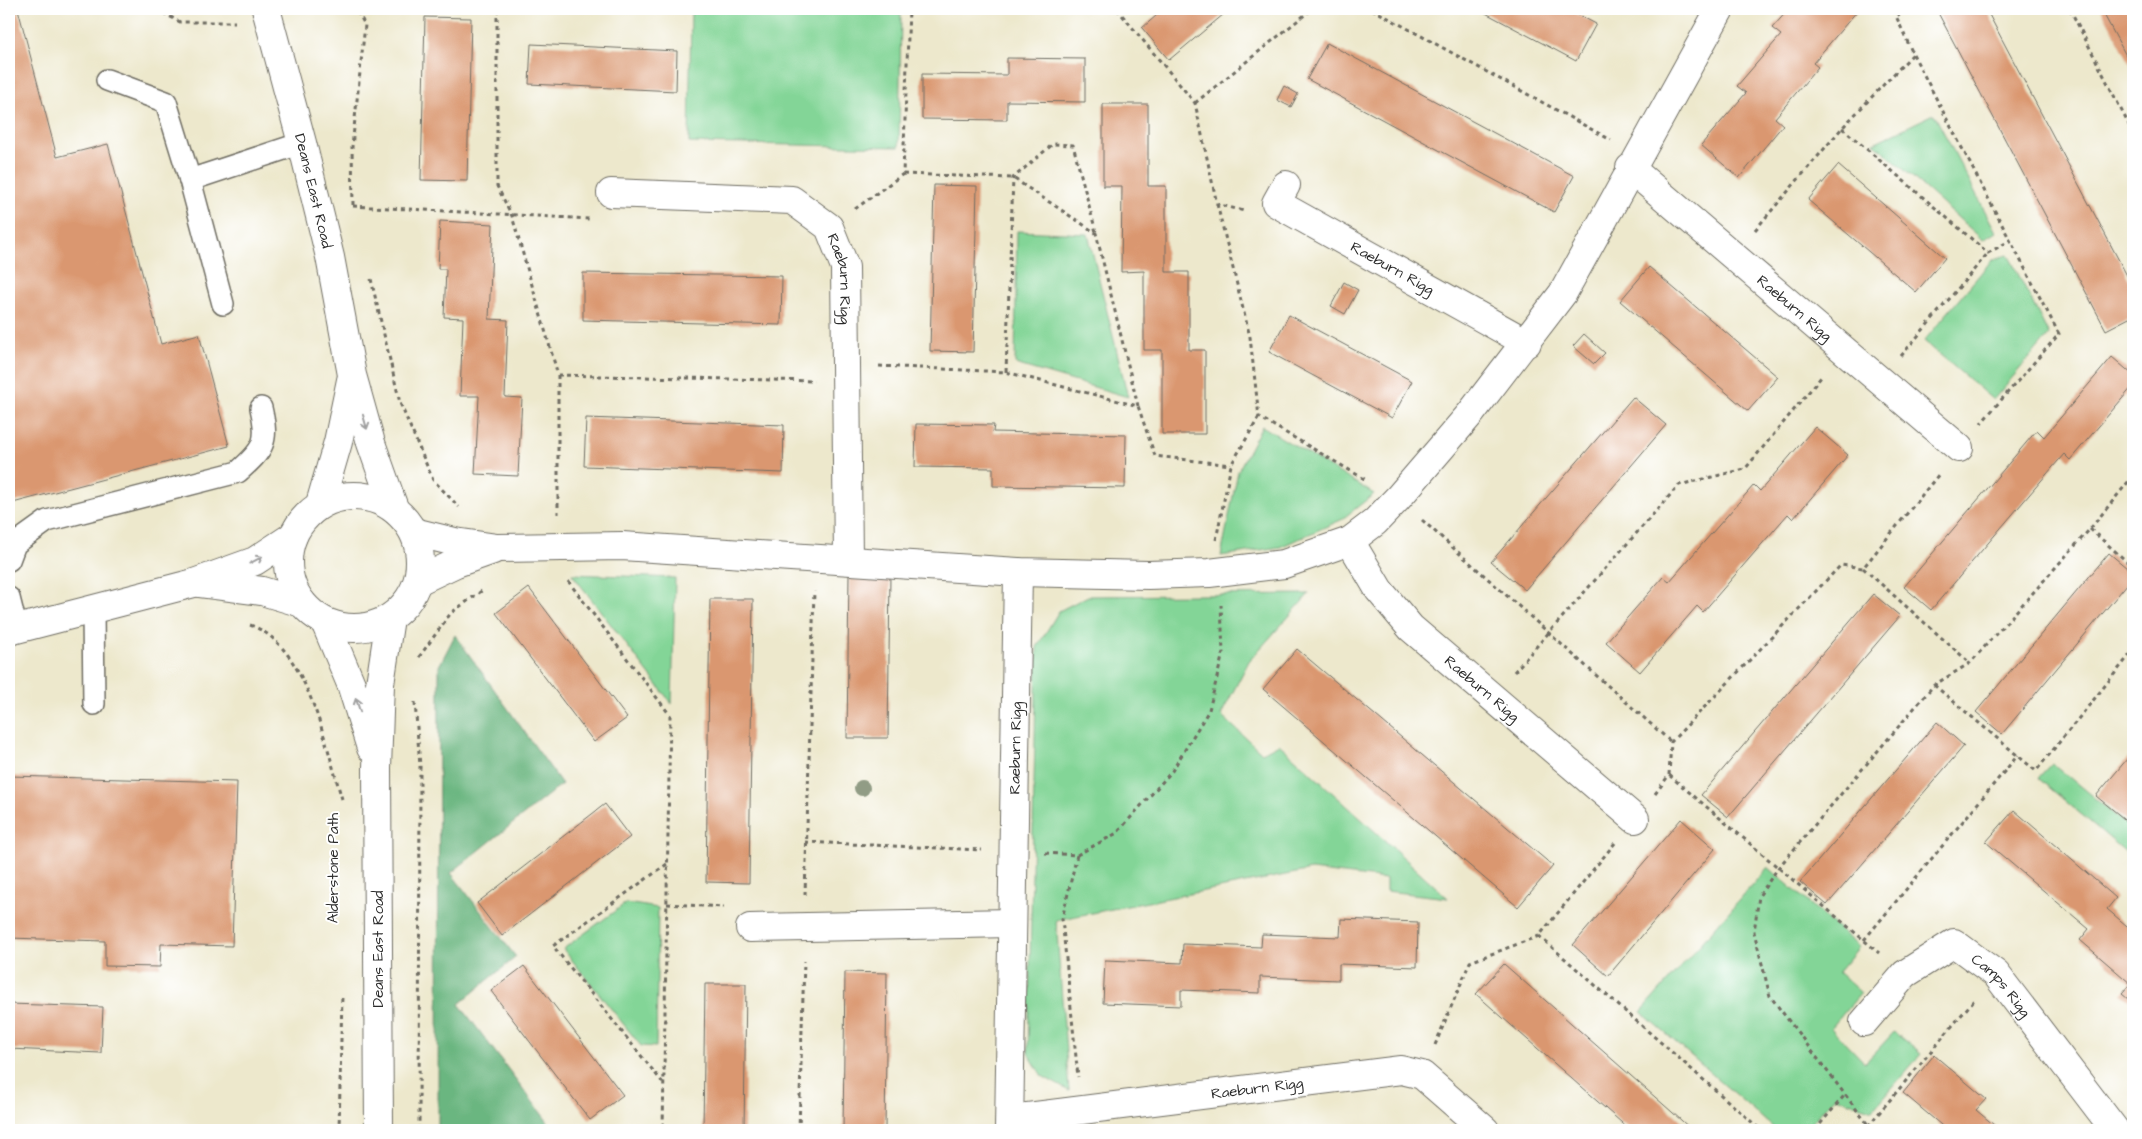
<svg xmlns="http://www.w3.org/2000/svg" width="2142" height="1139" font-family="'Architects Daughter',sans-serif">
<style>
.green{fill:#83d597;stroke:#578061}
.forest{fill:#6ab680;stroke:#4a7056}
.building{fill:#da9770}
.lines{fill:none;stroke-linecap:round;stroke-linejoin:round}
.service-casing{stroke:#6f6d63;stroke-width:24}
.minor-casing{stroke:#6f6d63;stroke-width:30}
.tertiary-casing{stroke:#6f6d63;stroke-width:30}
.path{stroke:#6f6d63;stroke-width:3;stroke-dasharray:4 4;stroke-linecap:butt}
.service{stroke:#fff;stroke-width:21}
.minor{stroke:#fff;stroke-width:28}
.tertiary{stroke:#fff;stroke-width:28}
.tree{fill:#919c85}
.oneway{stroke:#a0a0a0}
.labels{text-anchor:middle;stroke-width:4;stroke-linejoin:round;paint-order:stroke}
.street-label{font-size:15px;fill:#2b2b2b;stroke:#fff}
</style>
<rect width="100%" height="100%" fill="#fff"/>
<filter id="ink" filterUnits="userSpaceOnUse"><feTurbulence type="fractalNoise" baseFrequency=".02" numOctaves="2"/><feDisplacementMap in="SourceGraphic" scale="10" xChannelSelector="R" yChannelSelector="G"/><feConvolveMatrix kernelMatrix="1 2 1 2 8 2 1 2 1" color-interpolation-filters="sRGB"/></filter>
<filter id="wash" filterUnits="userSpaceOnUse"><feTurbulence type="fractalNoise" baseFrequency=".0096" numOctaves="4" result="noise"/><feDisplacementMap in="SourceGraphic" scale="20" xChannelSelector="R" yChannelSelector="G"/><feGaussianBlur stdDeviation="1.12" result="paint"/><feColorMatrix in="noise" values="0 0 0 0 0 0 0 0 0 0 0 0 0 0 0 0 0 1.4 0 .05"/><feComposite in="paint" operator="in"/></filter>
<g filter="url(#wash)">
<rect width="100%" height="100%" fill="#ede8cc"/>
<g class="green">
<polygon points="691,9 901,13 899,147 689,143"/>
<polygon points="1934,114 1996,232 1983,240 1874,143"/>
<polygon points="1017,231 1088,234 1128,397 1015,364"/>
<polygon points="2008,254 2049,335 1993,400 1924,341 1991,261"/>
<polygon points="1262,426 1374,494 1341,520 1280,547 1221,556 1238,471"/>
<polygon points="572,574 675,578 672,704"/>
<polygon points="1309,594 1249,661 1221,715 1262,753 1279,744 1448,898 1386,891 1386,879 1311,870 1056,920 1069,1091 1042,1076 1028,1053 1037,647 1059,611 1088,596"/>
<polygon points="2052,763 2133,830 2133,858 2038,778"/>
<polygon points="1768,867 1859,947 1838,972 1861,993 1831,1028 1865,1063 1894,1032 1921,1054 1873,1110 1835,1097 1805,1130 1776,1130 1641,1012"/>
<polygon points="626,903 658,908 656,1047 641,1046 563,949"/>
</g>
<polygon class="forest" points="455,635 562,784 451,873 516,957 459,1004 554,1130 438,1130 439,666"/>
<g id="blocks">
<g class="building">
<polygon points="9,9 18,9 57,157 108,144 161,344 199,334 229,446 9,504"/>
<polygon points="1164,9 1230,9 1169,60 1142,28"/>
<polygon points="1478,9 1567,9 1596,24 1576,61"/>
<polygon points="1789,9 1858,10 1813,63 1818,67 1775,118 1783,125 1739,178 1701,145 1746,93 1737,86 1781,35 1772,28"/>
<polygon points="1936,9 1986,9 2133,287 2133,316 2106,330"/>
<polygon points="2101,9 2133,9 2133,69 2123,50"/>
<polygon points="425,17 471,18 467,181 421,180"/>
<polygon points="1327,43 1574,176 1554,212 1307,79"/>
<polygon points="531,44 677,51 676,91 529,84"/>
<polygon points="1007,58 1085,59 1085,102 1007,101 1007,120 922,119 922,74 1007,75"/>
<polygon points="1284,86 1298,94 1291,107 1277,100"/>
<polygon points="1103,104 1148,104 1148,186 1166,186 1166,272 1189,272 1189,350 1205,350 1205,434 1162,434 1162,350 1144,350 1144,271 1121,272 1122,186 1103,186"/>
<polygon points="1838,165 1945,258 1916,292 1808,200"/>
<polygon points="934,185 977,186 973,352 930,351"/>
<polygon points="440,221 493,224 489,319 508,320 505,397 522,398 518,476 475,474 479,396 460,396 463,318 444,317 446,269 438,269"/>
<polygon points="1649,267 1778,377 1748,411 1620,301"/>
<polygon points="583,273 782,276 781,325 583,320"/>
<polygon points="1344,282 1358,290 1345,314 1331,306"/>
<polygon points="1289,315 1412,381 1392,418 1269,352"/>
<polygon points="1584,334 1605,353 1594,364 1573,346"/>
<polygon points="2112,357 2133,375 2133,386 2070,460 2064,454 1931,610 1904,587 2037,430 2044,437"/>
<polygon points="1633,397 1666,425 1525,590 1491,562"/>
<polygon points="586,418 784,425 783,473 584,466"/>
<polygon points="916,424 994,425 993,432 1126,435 1125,488 993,486 993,468 915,467"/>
<polygon points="1815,427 1848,455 1793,519 1788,514 1703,612 1697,606 1640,672 1606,642 1663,577 1669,582 1754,485 1760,491"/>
<polygon points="2109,553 2133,573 2133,577 2002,734 1976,712"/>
<polygon points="849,574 890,575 888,738 847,738"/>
<polygon points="529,588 627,718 594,742 496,613"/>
<polygon points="1873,594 1900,616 1728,817 1701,795"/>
<polygon points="710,599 753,599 749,883 706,882"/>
<polygon points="1297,649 1553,866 1518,907 1263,689"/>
<polygon points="1937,722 1964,746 1827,905 1800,882"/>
<polygon points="2133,752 2133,818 2129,823 2096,796"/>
<polygon points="9,776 237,782 232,946 161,944 160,967 105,966 105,941 9,938"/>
<polygon points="605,804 630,837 502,936 477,903"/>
<polygon points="2014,810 2116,898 2107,909 2133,931 2133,1003 2122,994 2131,984 2080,940 2089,929 1986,842"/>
<polygon points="1681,819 1715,849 1608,976 1573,945"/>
<polygon points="1341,919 1418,922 1417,967 1339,964 1339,980 1260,977 1260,993 1181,990 1181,1006 1103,1003 1105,960 1182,963 1183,944 1261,947 1262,934 1340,937"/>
<polygon points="1504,964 1672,1112 1692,1130 1630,1130 1589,1094 1476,994"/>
<polygon points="524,966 623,1095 590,1120 491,991"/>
<polygon points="845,972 887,973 885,1130 843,1130"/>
<polygon points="705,984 746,984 744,1130 703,1130"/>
<polygon points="9,1004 103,1007 101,1053 9,1049"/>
<polygon points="1934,1055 1986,1099 1976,1110 2000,1130 1947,1130 1903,1093"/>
</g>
</g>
</g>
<g filter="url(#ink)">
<use href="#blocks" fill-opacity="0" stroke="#6f6d63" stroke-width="1"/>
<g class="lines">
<g class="service-casing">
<g id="service">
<polyline points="107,80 166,102 190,180 302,143"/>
<polyline points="190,180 223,304"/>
<path d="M9 560 15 544 47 521 238 472C264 449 269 442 261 408"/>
<polyline points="9,598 17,630"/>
<polyline points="93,610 94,704"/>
</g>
</g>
<g class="minor-casing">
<g id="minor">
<path id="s1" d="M1630 168 1959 448"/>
<path id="s2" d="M1286 185 1276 203 1527 343"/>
<path id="s3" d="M611 193 792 200 829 227 845 267 848 560"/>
<polyline points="414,532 455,542 497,548 622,546 1018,572 1148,575 1209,573 1284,564 1350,541 1375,522 1398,498 1471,413 1563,293 1720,9"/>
<path id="s4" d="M1350 541 1379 590 1411 628 1635 819"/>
<polyline points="418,581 456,563 493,550"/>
<polyline points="750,928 1012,923"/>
<path id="s5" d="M1864 1022 1905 974 1954 943 1996 974 2115 1130"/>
<path id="s6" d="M1010 1119 1401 1070 1422 1075 1485 1130"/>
<path id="s7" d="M1009 1130 1018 572"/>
</g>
</g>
<g class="tertiary-casing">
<g id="tertiary">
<path id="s8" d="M266 9 302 143 330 257 352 375 371 443 394 508"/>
<circle cx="354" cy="562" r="66"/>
<polyline points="320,504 338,442 351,380"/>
<polyline points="200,583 262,591 302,603"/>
<polyline points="325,622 351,684 371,748"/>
<polyline points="9,631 194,583 255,561 293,536"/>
<polyline points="379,1130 377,768 380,684 390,618"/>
</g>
</g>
<g class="path">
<polyline points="156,9 180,22 235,22"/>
<polyline points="497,9 497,186 512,216 558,375 558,514"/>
<polyline points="1117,9 1195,103 1217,204 1244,211"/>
<polyline points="1372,9 1611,140"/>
<polyline points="1893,9 1896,16"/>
<polyline points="2070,9 2133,133"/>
<polyline points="1913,54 2059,334 1981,423"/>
<polyline points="1195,103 1312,9"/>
<polyline points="1842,128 1988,253 2011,240"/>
<polyline points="903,174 1013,178 1096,233 1138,406"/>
<polyline points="1217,204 1250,337 1259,417 1368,481"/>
<polyline points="353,205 352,147 365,25 356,9"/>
<polyline points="353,206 590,219"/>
<polyline points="855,209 903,174 909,9"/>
<polyline points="1755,230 1842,128 1913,54 1896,16 1910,9"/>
<polyline points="371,279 400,403 433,480 459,507"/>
<polyline points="1901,356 1988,253"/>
<polyline points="879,366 1006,372 1138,406 1155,456 1231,465"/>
<polyline points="1006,372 1013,178 1053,144 1073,145 1096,232"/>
<polyline points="558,375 814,381"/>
<polyline points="1422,520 1671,742"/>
<polyline points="2090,529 2133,567"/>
<polyline points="1216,540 1231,465 1259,417"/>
<polyline points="1863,568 1970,663"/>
<polyline points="568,581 670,715 663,1130"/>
<path d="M250 625C307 644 326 747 342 799"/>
<polyline points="419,657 451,613 483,590"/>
<polyline points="1514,672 1679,485 1745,469 1822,376"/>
<polyline points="1934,685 2036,771 2133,651"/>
<polyline points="415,702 420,766 419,1130"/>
<polyline points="1669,775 1671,742 1841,565 1863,568 1939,474"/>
<polyline points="1655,794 1669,775 1879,953"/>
<polyline points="805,842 982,850"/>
<polyline points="1045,853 1077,855 1117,833 1172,771 1209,710 1223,653 1221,605"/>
<polyline points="1077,855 1062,919 1078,1077"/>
<polyline points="805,895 814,591"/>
<polyline points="667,904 724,907"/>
<polyline points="1539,936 1761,1130"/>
<polyline points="1864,940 2018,755"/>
<polyline points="1435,1045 1470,962 1539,936 1615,843"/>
<polyline points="663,1083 553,946 667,864"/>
<polyline points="1868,1126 1974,1000"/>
<polyline points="339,1130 342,994"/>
<polyline points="799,1130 804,961"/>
<polyline points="1815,1130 1844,1096"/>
<polyline points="1872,1130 1770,996 1754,932 1759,896 1778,868 1934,685 1970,663 2090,529 2133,476"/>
</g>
<use href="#service" class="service"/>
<use href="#minor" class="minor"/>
<use href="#tertiary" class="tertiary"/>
</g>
<circle class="tree" cx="862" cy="788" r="8"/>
<defs><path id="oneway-shaft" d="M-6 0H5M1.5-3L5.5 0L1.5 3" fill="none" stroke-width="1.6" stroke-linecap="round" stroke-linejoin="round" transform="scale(1.25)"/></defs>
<g class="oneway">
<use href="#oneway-shaft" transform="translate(365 422) rotate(74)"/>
<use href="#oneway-shaft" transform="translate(256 560) rotate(-28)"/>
<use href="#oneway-shaft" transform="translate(358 705) rotate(-107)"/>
</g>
</g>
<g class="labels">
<g class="street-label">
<text dy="5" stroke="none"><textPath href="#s8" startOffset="188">Deans East Road</textPath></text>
<text dy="5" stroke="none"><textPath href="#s2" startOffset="154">Raeburn Rigg</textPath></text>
<text dy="5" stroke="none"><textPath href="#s3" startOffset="281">Raeburn Rigg</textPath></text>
<text dy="5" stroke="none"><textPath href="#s1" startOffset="216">Raeburn Rigg</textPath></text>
<text dy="5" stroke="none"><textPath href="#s4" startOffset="200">Raeburn Rigg</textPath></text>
<text dy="5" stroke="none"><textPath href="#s7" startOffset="382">Raeburn Rigg</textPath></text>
<text transform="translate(333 868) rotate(-90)" y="5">Alderstone Path</text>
<text transform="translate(378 949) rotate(-90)" y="5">Deans East Road</text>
<text dy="5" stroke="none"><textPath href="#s5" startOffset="185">Camps Rigg</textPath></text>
<text dy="5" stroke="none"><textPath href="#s6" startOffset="249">Raeburn Rigg</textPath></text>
</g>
</g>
<rect width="2142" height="1139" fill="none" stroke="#fff" stroke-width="30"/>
</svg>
